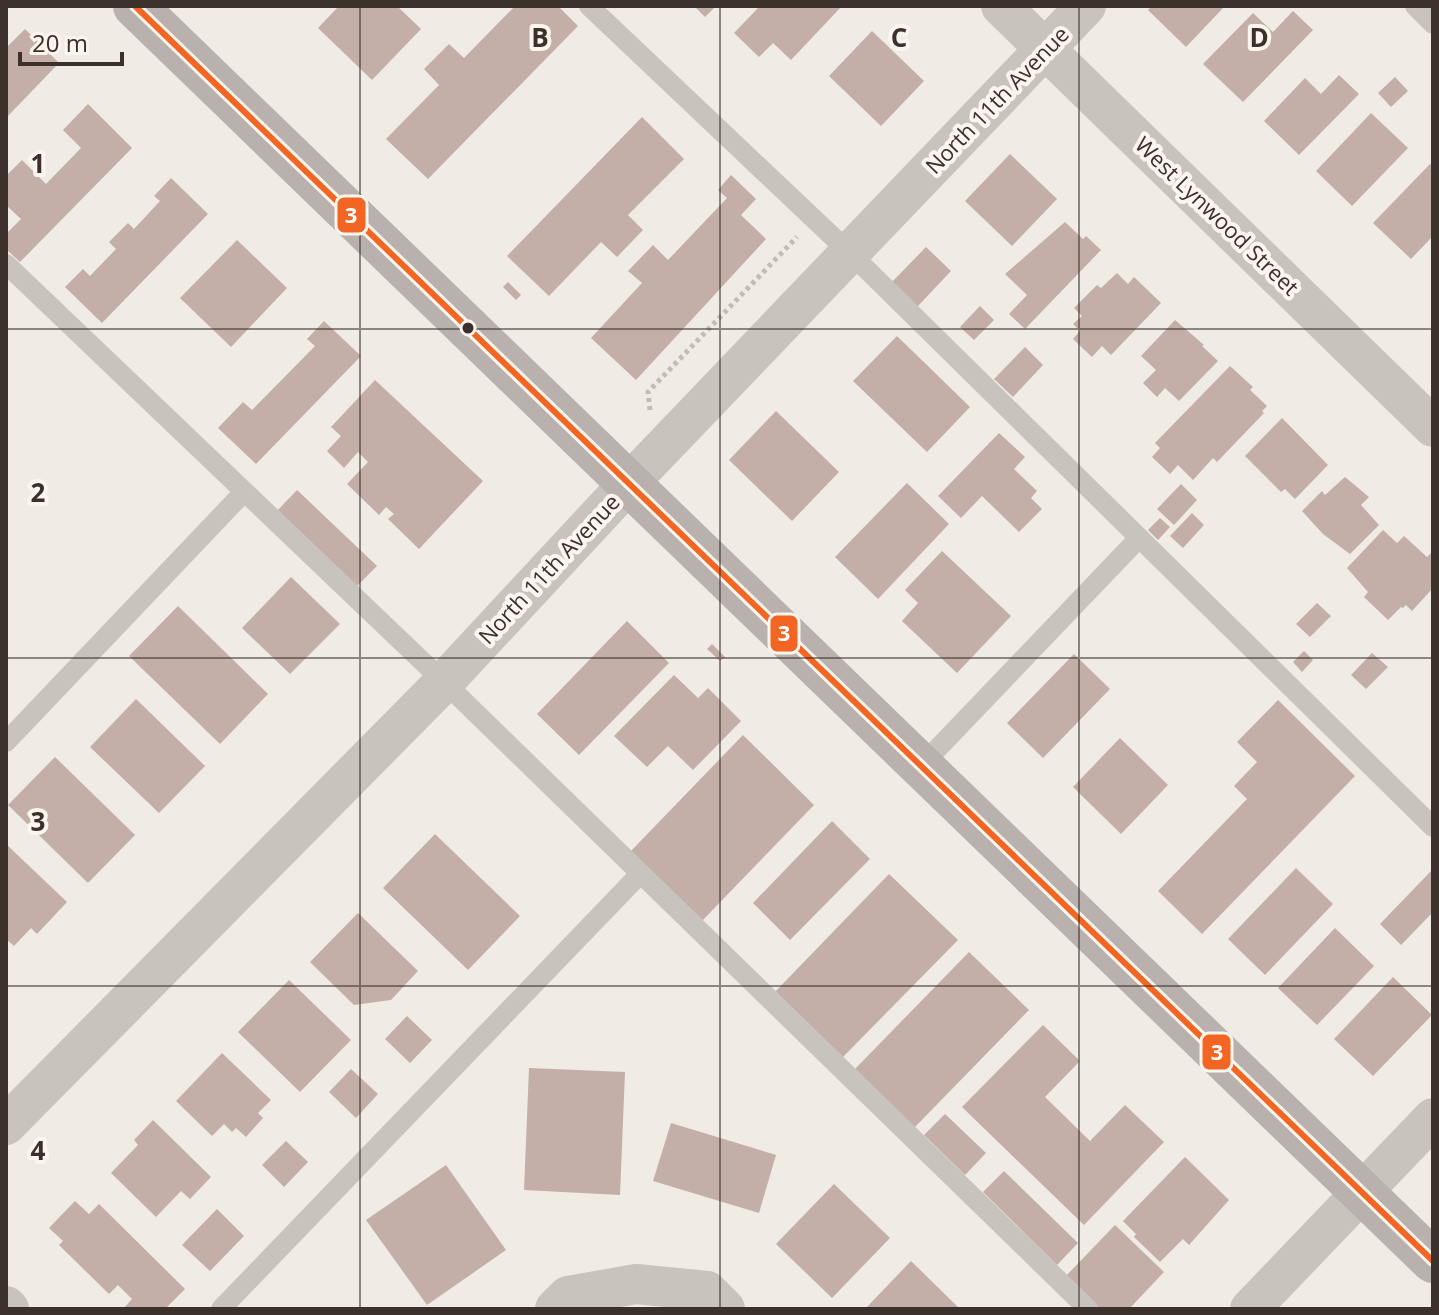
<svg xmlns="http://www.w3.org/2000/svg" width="1439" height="1315" font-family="'Open Sans',sans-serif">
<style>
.building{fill:#c3afa7}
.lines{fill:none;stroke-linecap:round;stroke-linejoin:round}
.path{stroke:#c2bbb6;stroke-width:5;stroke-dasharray:4 4;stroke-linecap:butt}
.lane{stroke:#c9c3be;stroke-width:20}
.street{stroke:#c9c3be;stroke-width:40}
.primary{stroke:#b8b1ad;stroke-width:44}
.bus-1-casing{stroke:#fbf5ee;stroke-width:12}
.bus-1{stroke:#f26522;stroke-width:6}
.grid{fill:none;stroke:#3b302b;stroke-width:2;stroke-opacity:0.55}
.bus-dot{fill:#3b302b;stroke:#fbf5ee;stroke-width:3}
.labels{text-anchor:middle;stroke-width:8;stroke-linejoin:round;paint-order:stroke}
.street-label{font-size:22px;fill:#3b302b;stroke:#fbf5ee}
.grid-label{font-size:26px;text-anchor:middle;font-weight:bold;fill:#3b302b;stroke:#fbf5ee;stroke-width:8;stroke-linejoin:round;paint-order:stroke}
.line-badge{stroke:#fbf5ee;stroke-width:3}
.badge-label{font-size:22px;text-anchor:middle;font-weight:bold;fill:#fff}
</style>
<rect width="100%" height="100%" fill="#f0ebe5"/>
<g class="building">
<polygon points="339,6 397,6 421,29 372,80 318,28"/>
<polygon points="515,6 558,6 578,26 428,179 386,139 439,85 424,69 449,44 464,58"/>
<polygon points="694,6 716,6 705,17"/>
<polygon points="760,6 842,6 791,60 773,43 759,57 734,33"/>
<polygon points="1152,6 1225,6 1186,47 1148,10"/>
<polygon points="1293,11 1313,30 1243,102 1203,64 1253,13 1273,32"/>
<polygon points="25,29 59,63 6,118 6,48"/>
<polygon points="872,31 924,81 881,126 829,76"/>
<polygon points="1339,75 1359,94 1299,155 1264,121 1305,78 1321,94"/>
<polygon points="1395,77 1408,91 1391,107 1378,93"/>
<polygon points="88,104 132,148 20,262 6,249 6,234 21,219 6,205 6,176 22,160 46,184 81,148 63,130"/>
<polygon points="1371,113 1408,148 1352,206 1316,171"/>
<polygon points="642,117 684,159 628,215 643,230 617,257 601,242 549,296 507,256"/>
<polygon points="1010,154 1057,199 1012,246 965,201"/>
<polygon points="1430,164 1433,167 1433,236 1411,259 1373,223"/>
<polygon points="731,175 756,199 741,215 766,239 636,380 591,338 642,283 628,271 653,245 668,260 727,198 718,190"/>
<polygon points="171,178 208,214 102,323 65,287 83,269 90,276 116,249 109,242 128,223 134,229 160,201 154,196"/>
<polygon points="1065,222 1083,239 1086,236 1101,250 1025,329 1009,314 1027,295 1005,274"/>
<polygon points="237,240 287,288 231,347 180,298"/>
<polygon points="926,247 951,271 917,307 892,282"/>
<polygon points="1117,273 1128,284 1134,277 1161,303 1111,355 1102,346 1092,357 1073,339 1080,331 1073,324 1082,316 1074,308 1097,285 1101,288"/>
<polygon points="508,282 521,295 516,300 503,287"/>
<polygon points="980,306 994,320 974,340 960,327"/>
<polygon points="1175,320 1204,345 1202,346 1218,361 1179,401 1165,388 1157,397 1143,383 1156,370 1141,356"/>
<polygon points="324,321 361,356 256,464 218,428 243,402 252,410 315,346 307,339"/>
<polygon points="897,336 970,407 927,452 853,381"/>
<polygon points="1025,347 1043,365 1013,397 994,379"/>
<polygon points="1230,366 1253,387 1250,390 1267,406 1262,411 1264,413 1217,462 1213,458 1193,480 1178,465 1170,474 1152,457 1160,448 1155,443"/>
<polygon points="375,380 483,481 419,549 388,519 394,514 386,507 379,515 347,484 368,462 358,452 344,468 327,451 341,436 331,427"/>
<polygon points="776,411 839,472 792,521 729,460"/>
<polygon points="1282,418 1328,465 1295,499 1285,489 1281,492 1245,456"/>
<polygon points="999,433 1025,457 1014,469 1037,491 1031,498 1042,509 1019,532 982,496 961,518 938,496"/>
<polygon points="1345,477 1369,497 1361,505 1379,525 1350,554 1323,534 1302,511 1322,491 1325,495"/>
<polygon points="907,483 949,524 878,599 835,557"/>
<polygon points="1181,484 1197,500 1174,525 1157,509"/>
<polygon points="297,490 377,566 356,587 276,512"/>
<polygon points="1192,513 1204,525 1183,548 1170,536"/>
<polygon points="1160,518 1170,527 1158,540 1148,530"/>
<polygon points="1383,530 1397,543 1404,536 1427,557 1433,551 1433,588 1412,611 1406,605 1403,608 1401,607 1388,620 1364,597 1368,592 1347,568"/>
<polygon points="942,551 1011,616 957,673 902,621 918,603 905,590"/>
<polygon points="291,577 340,624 290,674 242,628"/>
<polygon points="1317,603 1331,616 1310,637 1296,624"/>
<polygon points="178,606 268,694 220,744 129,656"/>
<polygon points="627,621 669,663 579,755 537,714"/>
<polygon points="712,644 725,657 720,661 707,649"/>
<polygon points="1304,651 1313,660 1302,672 1293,662"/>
<polygon points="1372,653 1388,667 1366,689 1351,675"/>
<polygon points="1074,654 1110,689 1043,758 1007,723"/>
<polygon points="674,675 698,698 708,688 741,721 693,770 668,746 647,767 614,736"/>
<polygon points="136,699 205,766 159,813 90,747"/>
<polygon points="1278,700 1355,776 1202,934 1158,891 1247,799 1234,786 1257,762 1237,742"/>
<polygon points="743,735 814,805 700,923 629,853"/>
<polygon points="1120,738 1168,785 1121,834 1073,787"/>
<polygon points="55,757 135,835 88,883 8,805"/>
<polygon points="832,821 870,859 790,940 753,903"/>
<polygon points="435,834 520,916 468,970 383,888"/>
<polygon points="6,844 67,902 37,934 31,928 14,946 6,939"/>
<polygon points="1296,868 1333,904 1265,975 1228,939"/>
<polygon points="1433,869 1433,912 1401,945 1380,924"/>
<polygon points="889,874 958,940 840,1060 773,994"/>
<polygon points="358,913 418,971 391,1000 354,1005 310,962"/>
<polygon points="1335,928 1374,966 1317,1025 1278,988"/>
<polygon points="969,952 1029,1010 914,1128 855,1069"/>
<polygon points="1393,977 1432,1015 1373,1076 1334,1039"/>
<polygon points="289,980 351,1040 300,1092 238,1032"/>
<polygon points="407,1016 432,1040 410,1063 385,1039"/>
<polygon points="1043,1025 1080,1061 1045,1097 1090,1141 1125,1105 1164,1142 1084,1225 962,1107"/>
<polygon points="222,1053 271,1100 258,1113 263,1118 246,1137 236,1128 232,1132 224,1124 212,1136 176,1101"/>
<polygon points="529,1068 625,1072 620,1195 524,1190"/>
<polygon points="351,1069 378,1094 356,1118 329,1092"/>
<polygon points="945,1114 986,1153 965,1175 924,1135"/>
<polygon points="153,1120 211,1177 190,1199 181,1191 156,1217 111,1173 138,1145 134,1140"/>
<polygon points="671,1123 776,1155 759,1213 653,1181"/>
<polygon points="286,1141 308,1162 284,1187 262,1165"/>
<polygon points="1185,1157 1229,1200 1189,1245 1183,1239 1160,1262 1134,1237 1136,1234 1123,1221"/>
<polygon points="446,1165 506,1250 427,1305 366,1220"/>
<polygon points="1004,1171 1078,1243 1057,1265 983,1192"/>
<polygon points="834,1184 890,1238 832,1298 776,1244"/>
<polygon points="75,1201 89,1214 99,1204 185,1289 165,1309 123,1309 132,1299 118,1285 109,1294 59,1245 63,1241 49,1228"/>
<polygon points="217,1209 244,1236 210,1271 182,1245"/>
<polygon points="1115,1225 1164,1272 1129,1309 1100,1309 1066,1276"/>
<polygon points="911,1261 960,1309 865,1309"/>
</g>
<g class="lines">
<polyline class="path" points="650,410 648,392 797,237"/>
<g class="lane">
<polyline points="589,6 851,254 1433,827"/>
<polyline points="1415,6 1433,24"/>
<polyline points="6,264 444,682 1088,1309"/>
<polyline points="6,742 243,493"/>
<polyline points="920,767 1139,538"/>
<polyline points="221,1309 640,874"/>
</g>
<g class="street">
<polyline points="1001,6 1433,427"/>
<polyline points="6,1125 444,682 628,484 1086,6"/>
<polyline points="6,1306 9,1309"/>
<polyline points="555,1309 568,1296 636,1284 707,1291 725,1309"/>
<polyline points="1250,1309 1433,1118"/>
</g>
<polyline class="primary" points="135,6 1433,1261"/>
<g class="bus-1-casing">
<polyline id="bus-1" points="135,6 1433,1261"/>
</g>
<use href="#bus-1" class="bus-1"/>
</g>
<path class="grid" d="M360 6V1309M720 6V1309M1079 6V1309M6 329H1433M6 658H1433M6 986H1433"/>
<circle class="bus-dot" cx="468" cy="328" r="7"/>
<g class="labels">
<g class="street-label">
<text transform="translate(997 100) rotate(-46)" y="8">North 11th Avenue</text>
<text transform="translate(1217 216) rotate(44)" y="8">West Lynwood Street</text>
<text transform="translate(549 569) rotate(-47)" y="8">North 11th Avenue</text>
</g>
</g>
<g class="grid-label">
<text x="540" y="47">B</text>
<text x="899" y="47">C</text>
<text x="1259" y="47">D</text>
<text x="38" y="173">1</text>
<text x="38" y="502">2</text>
<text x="38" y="831">3</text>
<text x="38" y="1160">4</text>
</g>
<g class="line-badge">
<rect x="336" y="196" width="31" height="38" rx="8" fill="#f26522"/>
<rect x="769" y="614" width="30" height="39" rx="8" fill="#f26522"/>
<rect x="1201" y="1033" width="31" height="38" rx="8" fill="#f26522"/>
</g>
<g class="badge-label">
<text x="351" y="223">3</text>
<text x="784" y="641">3</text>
<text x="1217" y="1060">3</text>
</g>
<rect width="1439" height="1315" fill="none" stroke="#3b302b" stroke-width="16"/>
<path d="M20 52v12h102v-12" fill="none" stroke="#3b302b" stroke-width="4"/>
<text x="32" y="52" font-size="24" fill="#3b302b" stroke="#fbf5ee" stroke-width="6" paint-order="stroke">20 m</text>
</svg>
